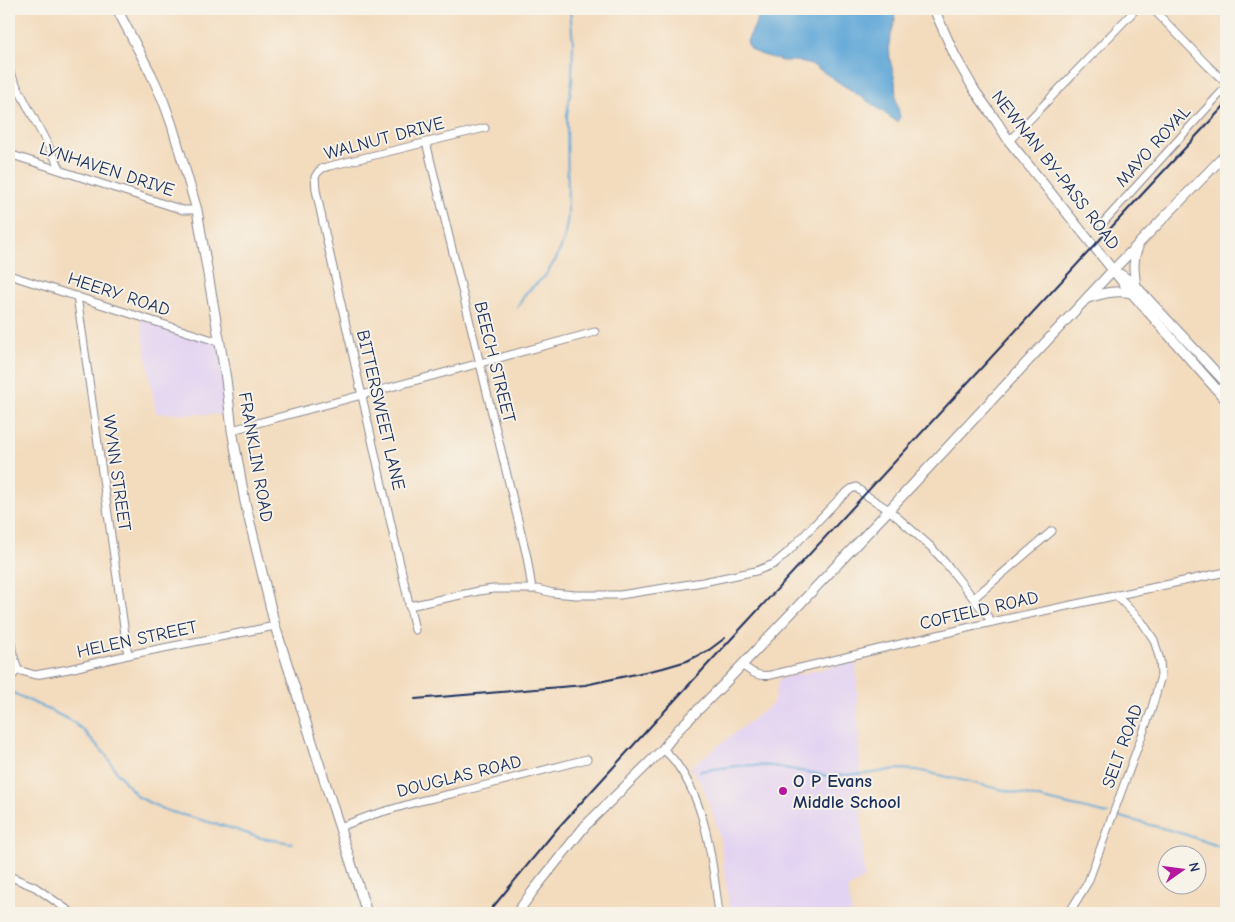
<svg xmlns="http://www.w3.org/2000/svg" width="1235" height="922" font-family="'Comic Neue',sans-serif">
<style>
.built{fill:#e3d3f2}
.water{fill:#62a8d8;stroke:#3e6c9b}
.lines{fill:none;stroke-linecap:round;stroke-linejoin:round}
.stream{stroke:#62a8d8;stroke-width:2}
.minor-casing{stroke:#87858e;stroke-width:9}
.major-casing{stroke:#87858e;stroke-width:11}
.minor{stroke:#fff;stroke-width:7}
.major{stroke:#fff;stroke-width:9}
.rail{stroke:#1b2f5e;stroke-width:2}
.poi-dot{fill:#b5179e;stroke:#f7f3e8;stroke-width:2}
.labels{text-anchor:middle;stroke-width:4;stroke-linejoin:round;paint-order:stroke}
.street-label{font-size:18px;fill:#1b2f5e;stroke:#f7f3e8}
.poi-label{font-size:18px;font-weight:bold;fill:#1b2f5e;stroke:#f7f3e8;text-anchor:start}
</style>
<rect width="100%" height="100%" fill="#f7f3e8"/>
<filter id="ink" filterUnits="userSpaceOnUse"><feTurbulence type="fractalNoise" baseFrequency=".02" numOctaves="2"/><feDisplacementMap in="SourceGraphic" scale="10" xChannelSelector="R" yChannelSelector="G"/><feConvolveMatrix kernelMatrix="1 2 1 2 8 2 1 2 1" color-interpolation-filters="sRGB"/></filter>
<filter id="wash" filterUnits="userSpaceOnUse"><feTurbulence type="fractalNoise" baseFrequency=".0096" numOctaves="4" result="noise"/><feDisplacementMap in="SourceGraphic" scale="20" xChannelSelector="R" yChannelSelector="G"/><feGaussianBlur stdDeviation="1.12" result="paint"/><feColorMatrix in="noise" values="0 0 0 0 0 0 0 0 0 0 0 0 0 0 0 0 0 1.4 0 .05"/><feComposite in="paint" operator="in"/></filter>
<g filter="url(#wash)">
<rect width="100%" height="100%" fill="#f3dbbd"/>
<g class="built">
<polygon points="140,318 221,341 231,415 156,413"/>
<polygon points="856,661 864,878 848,889 852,913 730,913 721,844 716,823 708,800 701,783 690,767 773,704 779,679"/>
</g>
<polygon class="water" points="763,9 835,9 847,10 859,9 894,9 895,20 889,43 890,60 895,80 896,99 900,117 897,122 872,104 814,66 797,61 782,61 760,54 750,49 747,41"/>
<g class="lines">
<g class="stream">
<polyline points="746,9 759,15"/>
<polyline points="517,308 526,293 545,276 556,259 564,240 568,216 567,115 572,81 573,43 570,9"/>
<polyline points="9,691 70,720 83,730 106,755 116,771 137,796 150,803 168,811 227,827 261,838 292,843"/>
<polyline points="700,771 744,765 773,766 828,776 873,773 896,769 917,770 1108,814"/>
<polyline points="1117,816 1184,834 1226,849"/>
</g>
</g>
</g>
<g filter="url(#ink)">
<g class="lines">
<g class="minor-casing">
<g id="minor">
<polyline points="1151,9 1156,12 1208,66 1226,83"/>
<polyline points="9,71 61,170"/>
<polyline points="1009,141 1136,9"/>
<polyline points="426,142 527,557 532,589"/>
<polyline points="9,154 183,210 197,210"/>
<polyline points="1102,224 1226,87"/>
<polyline points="9,275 219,342"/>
<polyline points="77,296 128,655"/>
<polyline points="232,430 595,332"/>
<polyline points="974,598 1052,531"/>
<polyline points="409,606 479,591 493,589 537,589 553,593 576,595 620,595 703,582 756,571 774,564 787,553 839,499 851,489 856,487 864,494 889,510 931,547 948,566 992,622"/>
<polyline points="9,629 12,650 18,670"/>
<polyline points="415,630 326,237 316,190 315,177 318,172 323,168 330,166 485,128"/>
<path d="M742 665C753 673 757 677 771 675L992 622 1226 572"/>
<polyline points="18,670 35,675 69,669 128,655 275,626"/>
<polyline points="9,679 18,670"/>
<path d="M663 749C668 754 673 758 676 763 708 807 712 862 719 913"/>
<polyline points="340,827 372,815 420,801 459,792 587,759"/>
<polyline points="9,876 35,887 72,913"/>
<polyline points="1069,913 1088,882 1151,711 1161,676 1160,660 1154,640 1142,622 1116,595"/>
</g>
</g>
<g class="major-casing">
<g id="major">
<polyline points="117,9 151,74 163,100 172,125 197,210 226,379 232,430 245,502 275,626 367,913"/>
<polyline points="934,9 955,56 975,91 997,122 1009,141 1129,290 1226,400"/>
<polyline points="1120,274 1133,283 1226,383"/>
<path d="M1136 286C1134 272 1132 260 1138 247"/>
<path d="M1088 298C1103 293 1116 290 1132 293"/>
<polyline points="517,913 533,891 585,826 663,749 677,731 722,686 889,510 1113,270 1226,154"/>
</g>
</g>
<use href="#minor" class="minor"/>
<use href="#major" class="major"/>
<g class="rail">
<polyline points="415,699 585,685 663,668 687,661 709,650 725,638"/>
<polyline points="488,913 557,829 661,715 1094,246 1226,104"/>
</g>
</g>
</g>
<circle class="poi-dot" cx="783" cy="791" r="5"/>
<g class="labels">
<g class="street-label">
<text transform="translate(384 138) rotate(-15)" y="6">WALNUT DRIVE</text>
<text transform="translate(1153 146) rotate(-48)" y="6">MAYO ROYAL</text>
<text transform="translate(107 169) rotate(18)" y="6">LYNHAVEN DRIVE</text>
<text transform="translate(1056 170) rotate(52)" y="6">NEWNAN BY-PASS ROAD</text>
<text transform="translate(119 294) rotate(18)" y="6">HEERY ROAD</text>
<text transform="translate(495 362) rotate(76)" y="6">BEECH STREET</text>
<text transform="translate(381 410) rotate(77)" y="6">BITTERSWEET LANE</text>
<text transform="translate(256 457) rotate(80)" y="6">FRANKLIN ROAD</text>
<text transform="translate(117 473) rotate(82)" y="6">WYNN STREET</text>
<text transform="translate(979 610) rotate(-13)" y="6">COFIELD ROAD</text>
<text transform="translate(137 639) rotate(-12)" y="6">HELEN STREET</text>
<text transform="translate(1122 746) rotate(-70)" y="6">SELT ROAD</text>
<text transform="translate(459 776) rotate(-14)" y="6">DOUGLAS ROAD</text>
</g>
<g class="poi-label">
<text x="793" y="787">O P Evans<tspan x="793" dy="21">Middle School</tspan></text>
</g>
</g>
<rect width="1235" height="922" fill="none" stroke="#f7f3e8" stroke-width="30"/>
<g transform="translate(1182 870) rotate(76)"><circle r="24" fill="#f7f3e8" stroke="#9fa5b1"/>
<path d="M0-4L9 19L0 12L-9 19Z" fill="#b5179e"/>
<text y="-8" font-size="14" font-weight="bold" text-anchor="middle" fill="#1b2f5e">N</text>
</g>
</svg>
